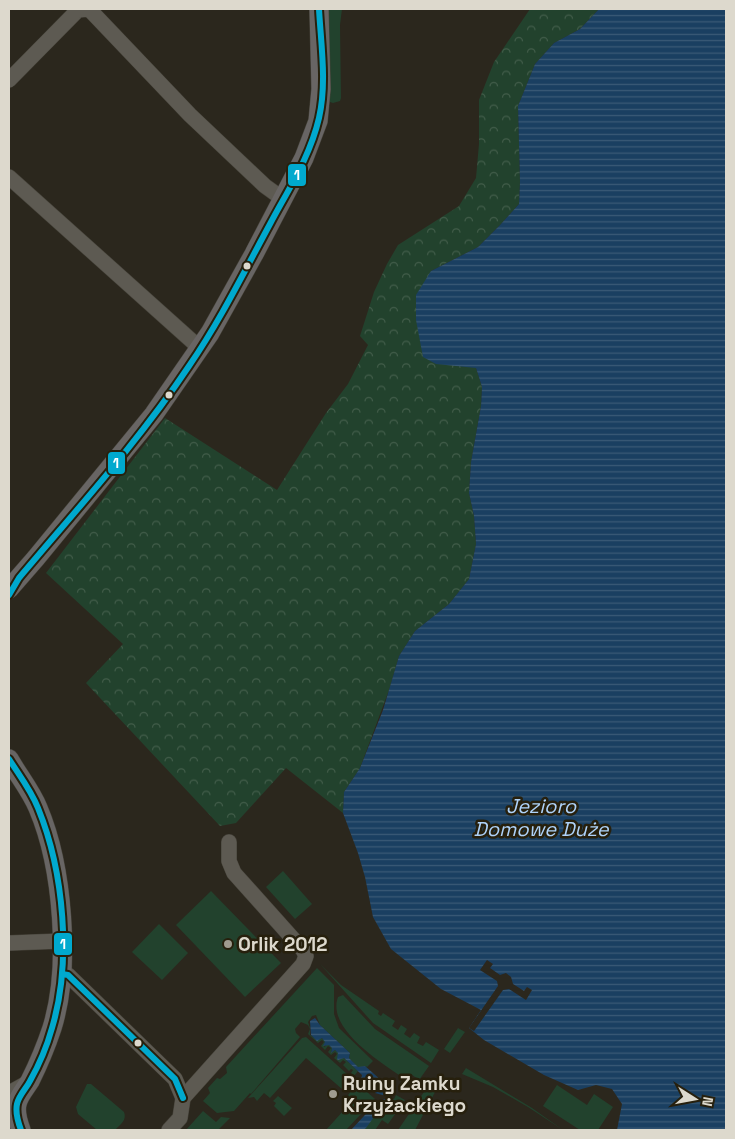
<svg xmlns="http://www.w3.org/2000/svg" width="735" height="1139" font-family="'Space Grotesk',sans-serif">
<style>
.grass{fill:#22422d}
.park{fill:url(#park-crowns)}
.water{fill:url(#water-rules)}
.pier{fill:#2b271d}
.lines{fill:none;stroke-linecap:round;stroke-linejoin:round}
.minor-casing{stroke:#47443b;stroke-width:16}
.major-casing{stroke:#47443b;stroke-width:20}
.minor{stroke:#5d5a52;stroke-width:15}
.major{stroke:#686564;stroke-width:19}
.bus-1-casing{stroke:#27200d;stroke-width:10}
.bus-1{stroke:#00a9ce;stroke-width:6}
.bus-dot{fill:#ddd9cd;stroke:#27200d;stroke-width:2}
.poi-dot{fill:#9f9b8f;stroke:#27200d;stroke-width:2}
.labels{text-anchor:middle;stroke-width:5;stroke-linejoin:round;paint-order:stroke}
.poi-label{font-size:19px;font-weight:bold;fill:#ddd9cd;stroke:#27200d;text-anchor:start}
.water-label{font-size:20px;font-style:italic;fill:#aed2f9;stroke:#27200d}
.line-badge{stroke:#27200d;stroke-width:2}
.badge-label{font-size:14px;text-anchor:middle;font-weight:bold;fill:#fff}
</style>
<defs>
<pattern id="park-crowns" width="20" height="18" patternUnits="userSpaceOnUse" patternTransform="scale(1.25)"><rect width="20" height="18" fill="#22422d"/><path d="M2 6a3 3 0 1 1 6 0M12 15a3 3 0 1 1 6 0" fill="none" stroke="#425d4a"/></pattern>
<pattern id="water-rules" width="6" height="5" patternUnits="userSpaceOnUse" patternTransform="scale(1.25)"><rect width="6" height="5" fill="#1a3f61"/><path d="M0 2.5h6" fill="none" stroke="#3b5a76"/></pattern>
</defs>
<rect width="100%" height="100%" fill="#2b271d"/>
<g class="grass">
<polygon points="326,9 342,9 340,25 341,98 340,101 333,103 330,102"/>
<polygon points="283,871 312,904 295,919 266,887"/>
<polygon points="211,891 281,963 245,997 176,925"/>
<polygon points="159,924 188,953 162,980 132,952"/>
<polygon points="320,964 341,985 379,1011 378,1014 381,1016 383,1013 395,1021 392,1026 398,1030 401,1025 407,1029 404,1034 410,1038 414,1033 420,1037 417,1043 423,1046 426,1042 439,1050 431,1063 373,1023"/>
<polygon points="317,968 334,985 334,1014 339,1028 373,1061 367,1067 365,1066 358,1068 349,1058 350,1053 320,1025 316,1015 312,1016 308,1022 310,1028 310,1035 317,1040 322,1038 325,1042 324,1047 328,1044 332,1048 331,1053 335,1050 358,1071 354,1076 351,1073 353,1070 351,1069 349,1071 343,1065 346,1062 343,1060 340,1063 334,1058 337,1054 335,1052 331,1055 328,1052 331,1048 328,1046 325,1050 321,1046 324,1042 322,1040 318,1043 308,1034 310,1029 308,1025 301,1022 295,1029 296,1033 300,1037 251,1094 250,1093 234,1111 217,1113 203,1101 210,1093 208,1088 217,1078 220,1079 227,1073 226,1067"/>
<path d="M343 995 375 1029 429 1066 419 1080 411 1074 406 1080C384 1064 326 1030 338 997Z"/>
<polygon points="458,1028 465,1032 450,1053 444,1049"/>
<polygon points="306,1037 347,1074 345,1078 347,1080 350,1077 375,1099 346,1130 326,1130 353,1100 348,1095 353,1089 347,1084 342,1089 306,1058 270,1098 264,1093 257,1101 254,1097 248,1098 302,1038"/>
<polygon points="466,1068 532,1108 563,1130 528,1107 493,1087 462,1074"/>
<polygon points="444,1075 415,1130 398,1130 424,1092"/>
<path d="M87 1084H91L124 1112C127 1120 121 1124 115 1130H97L78 1114 76 1107Z"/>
<polygon points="557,1085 587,1105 594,1094 613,1107 598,1130 580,1130 543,1106"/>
<polygon points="396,1095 405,1100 388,1124 382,1120 375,1130 363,1130 387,1099 394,1099"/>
<polygon points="278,1096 292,1108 284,1116 274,1106 276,1103 273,1101"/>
<polygon points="203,1111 216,1122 221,1117 230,1118 218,1130 186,1130"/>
</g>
<polygon class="park" points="530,9 599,9 580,29 554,43 535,64 518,106 520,182 519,204 500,225 478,247 431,271 476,368 482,387 481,406 471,462 469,493 474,516 476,544 469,579 449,604 415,631 399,656 389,690 360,768 344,792 343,813 286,768 236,823 220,826 86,683 123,644 46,573 165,418 277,490 326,413 348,384 368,345 360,336 374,292 387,264 398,245 459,206 476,178 479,144 479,100 494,62"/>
<g class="water">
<polygon points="599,9 726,9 726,1130 617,1130 622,1104 612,1089 596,1085 578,1090 544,1075 484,1040 469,1028 481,1010 441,989 391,949 373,917 365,877 358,853 343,813 344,792 360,768 383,710 399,656 415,631 449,604 469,579 476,544 474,516 469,493 471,462 481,406 482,387 476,368 436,364 423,357 416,320 416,295 431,271 478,247 500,225 519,204 520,182 518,106 535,64 554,43 580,29"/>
<polygon points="315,1018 320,1025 350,1053 349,1058 358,1067 365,1066 382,1081 386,1096 375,1093 377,1089 374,1086 370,1088 367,1086 370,1082 367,1079 361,1080 362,1075 344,1058 338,1060 337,1059 338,1053 335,1050 331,1053 332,1048 329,1045 323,1046 325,1042 322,1038 317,1041 311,1035 310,1021"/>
<polygon points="384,1099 387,1099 366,1128 363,1130 351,1130 377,1102 380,1103"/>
</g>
<polygon class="pier" points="487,960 493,964 490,968 500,975 506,973 511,977 513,984 524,991 527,987 532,990 526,1000 509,989 503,990 474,1031 469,1028 498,986 497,981 480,970"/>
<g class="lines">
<g class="minor-casing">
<g id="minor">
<polyline points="9,80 78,10 89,9 190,115 265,186 283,199"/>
<polyline points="9,177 193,342 201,347"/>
<polyline points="9,943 62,941"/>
<polyline points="62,974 68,975 175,1079 183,1098"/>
<polyline points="9,1093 29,1082"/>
<polyline points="183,1098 303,964 306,956 303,950 234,873 229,861 229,842"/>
<polyline points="169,1130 180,1118 183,1098"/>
</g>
</g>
<g class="major-casing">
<g id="major">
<polyline points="9,589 36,558 154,414 210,333 254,254 304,158 318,121 321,89 319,9"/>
<path d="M9 759C18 775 31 791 38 808 63 867 71 967 52 1028 46 1046 38 1065 30 1081 25 1089 19 1095 17 1104 15 1113 18 1122 21 1130"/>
</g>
</g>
<use href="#minor" class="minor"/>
<use href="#major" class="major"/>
<g class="bus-1-casing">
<g id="bus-1">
<path d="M9 595 19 578C77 509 139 441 189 366 220 321 244 272 270 224 288 190 310 157 319 118 327 83 321 45 319 9"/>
<path d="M9 759C19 775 31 790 38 808 64 872 72 961 52 1028 47 1046 39 1065 30 1081 26 1089 19 1095 17 1104 15 1113 18 1122 21 1130"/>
<polyline points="62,974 68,975 175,1079 183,1098"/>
</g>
</g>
<use href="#bus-1" class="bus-1"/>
</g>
<g class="bus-dot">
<circle cx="247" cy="266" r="4.5"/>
<circle cx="169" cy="395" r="4.5"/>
<circle cx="138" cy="1043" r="4.5"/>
</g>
<g class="poi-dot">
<circle cx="228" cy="944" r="5"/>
<circle cx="333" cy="1094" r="5"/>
</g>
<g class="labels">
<g class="poi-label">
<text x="238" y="951">Orlik 2012</text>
<text x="343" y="1090">Ruiny Zamku<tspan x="343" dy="22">Krzyżackiego</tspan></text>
</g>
<g class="water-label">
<text x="541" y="813">Jezioro<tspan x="541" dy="23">Domowe Duże</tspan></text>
</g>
</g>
<g class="line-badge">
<rect x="287" y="163" width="20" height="24" rx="5" fill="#00a9ce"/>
<rect x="107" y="451" width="19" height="24" rx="5" fill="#00a9ce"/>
<rect x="53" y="932" width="20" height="24" rx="5" fill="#00a9ce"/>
</g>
<g class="badge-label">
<text x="297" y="180">1</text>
<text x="116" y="468">1</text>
<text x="63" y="949">1</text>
</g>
<rect width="735" height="1139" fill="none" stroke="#ddd9cd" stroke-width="20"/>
<g transform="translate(695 1099) rotate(101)" stroke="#27200d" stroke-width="4" paint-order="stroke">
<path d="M0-4L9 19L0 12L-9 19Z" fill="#ddd9cd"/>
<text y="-8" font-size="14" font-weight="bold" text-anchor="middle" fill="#ddd9cd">N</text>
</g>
</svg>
